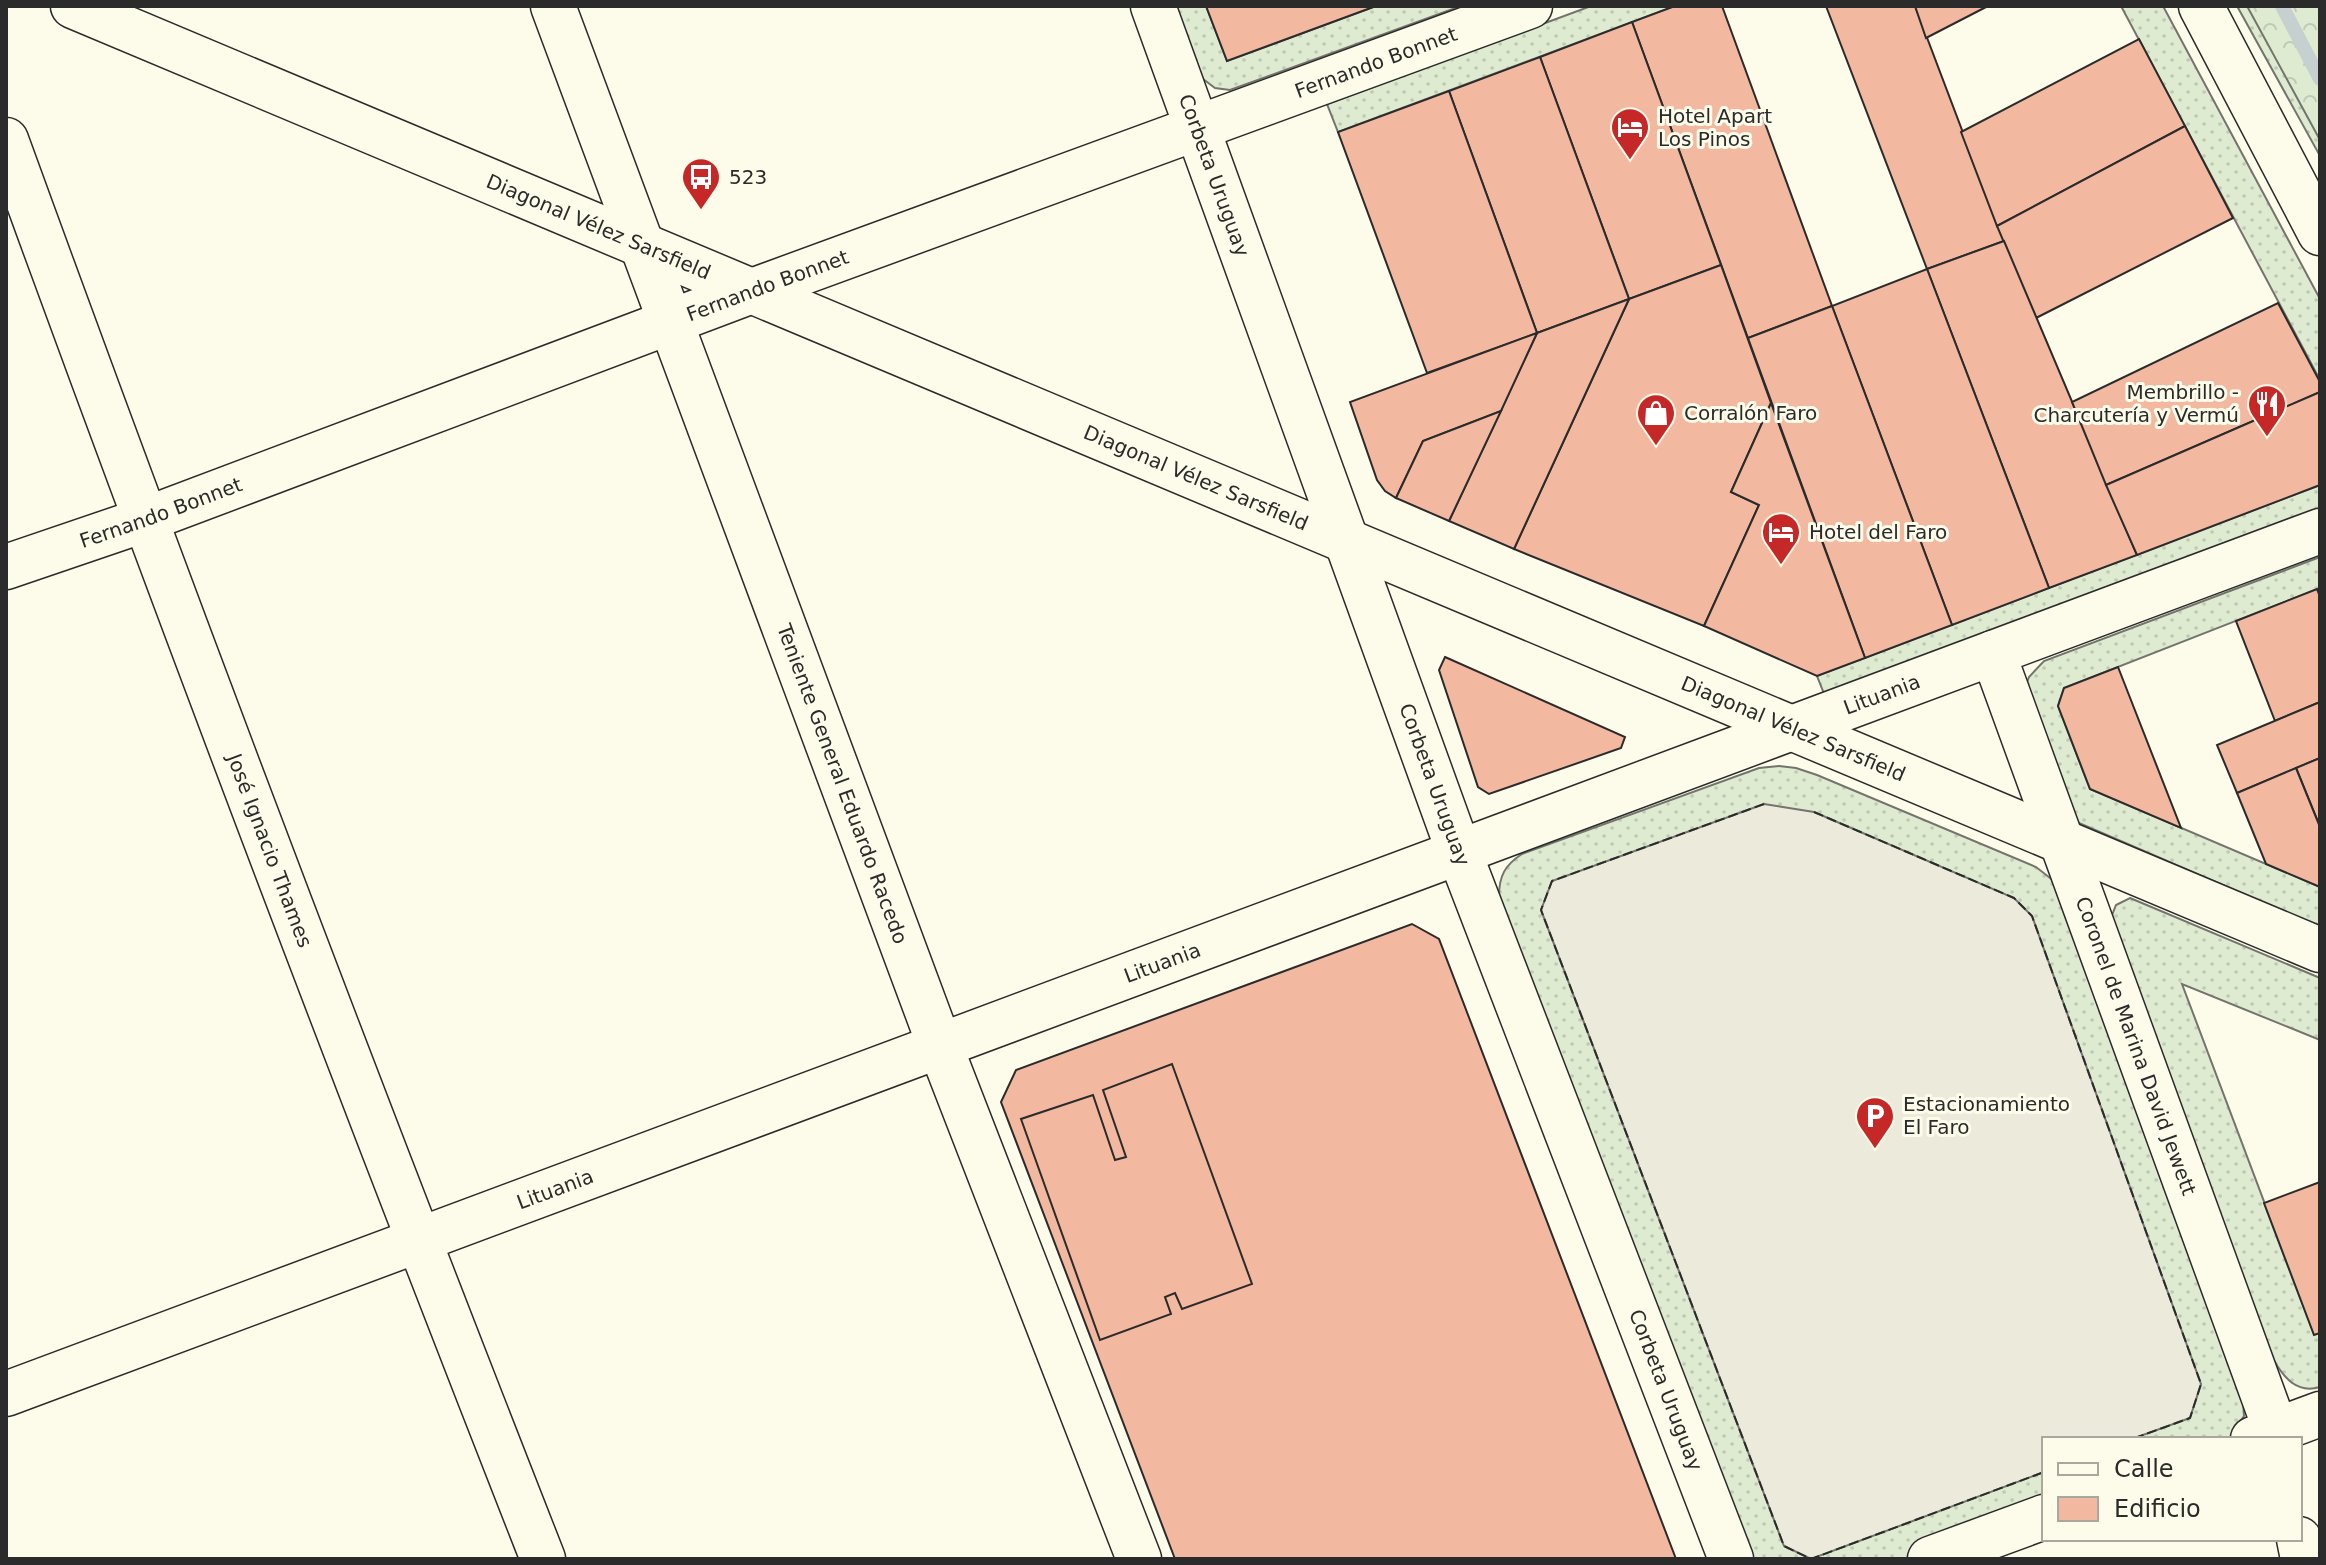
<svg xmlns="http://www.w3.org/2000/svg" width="2326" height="1565" font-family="'DejaVu Sans',sans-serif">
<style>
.grass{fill:url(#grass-dots);stroke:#74746e;stroke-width:2}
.forest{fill:url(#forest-crowns);stroke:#74746e;stroke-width:2}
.parking{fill:#eceadb;stroke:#74746e;stroke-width:2}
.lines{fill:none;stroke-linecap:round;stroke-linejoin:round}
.stream{stroke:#c7d0d0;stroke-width:14}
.building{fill:#f2b8a0;stroke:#2b2b2b;stroke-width:2}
.minor-casing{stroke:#2b2b2b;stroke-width:47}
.major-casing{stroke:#2b2b2b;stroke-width:47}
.minor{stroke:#fdfbea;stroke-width:44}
.major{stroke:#fdfbea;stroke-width:44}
.fence{stroke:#2b2b2b;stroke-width:2;stroke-dasharray:10 4;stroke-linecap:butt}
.labels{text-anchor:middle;stroke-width:6;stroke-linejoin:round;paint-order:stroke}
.street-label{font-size:20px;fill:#2b2b2b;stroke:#fdfbea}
.poi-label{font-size:20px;fill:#2b2b2b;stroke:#fdfbea;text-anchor:start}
</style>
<defs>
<pattern id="grass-dots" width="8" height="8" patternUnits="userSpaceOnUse" patternTransform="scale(2)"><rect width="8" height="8" fill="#deebd1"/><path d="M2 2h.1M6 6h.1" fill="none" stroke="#bfcab4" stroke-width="1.8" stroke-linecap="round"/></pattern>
<pattern id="forest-crowns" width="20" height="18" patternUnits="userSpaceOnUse" patternTransform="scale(2)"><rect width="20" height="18" fill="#deebd1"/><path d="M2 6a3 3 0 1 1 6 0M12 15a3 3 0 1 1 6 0" fill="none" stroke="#bfcab4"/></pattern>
</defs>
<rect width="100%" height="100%" fill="#fdfbea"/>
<g class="grass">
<polygon points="1176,6 1206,6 1227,61 1376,6 1461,6 1230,90 1215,88 1203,79"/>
<polygon points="1591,6 1675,6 1338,132 1327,104"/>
<polygon points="2121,6 2163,6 2320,299 2320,380"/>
<polygon points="2237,6 2320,6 2320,156"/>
<polygon points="2320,485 2320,511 1825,696 1817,676"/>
<polygon points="2320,557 2320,588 2064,688 2058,706 2090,789 2320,887 2320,927 2072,820 2026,685 2029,677 2044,661"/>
<path d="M1779 766 1796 768 1817 775 2036 867 2054 881 2243 1401 2244 1416 2229 1439H2044V1508L1910 1559H1752L1499 896C1499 876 1505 865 1522 854L1759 768Z"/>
<path d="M2130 898 2320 978V1040L2182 984 2314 1334 2320 1332V1387C2297 1394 2284 1378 2273 1359L2109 923 2116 905Z"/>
</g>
<polygon class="forest" points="2247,6 2320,6 2320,140"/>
<polygon class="parking" points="1764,804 1814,812 2014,898 2032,916 2201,1384 2190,1418 2132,1439 2044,1439 2044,1472 1811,1559 1784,1546 1541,910 1552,881"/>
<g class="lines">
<polyline class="stream" points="2282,6 2320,79"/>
</g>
<g class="building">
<polygon points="1206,6 1376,6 1227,61"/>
<polygon points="1675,6 1722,6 1832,306 1748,338 1632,22"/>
<polygon points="1826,6 1915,6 2004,241 1927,269"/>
<polygon points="1915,6 1988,6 1926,38"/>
<polygon points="1632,22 1721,265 1629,299 1540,57"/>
<polygon points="2139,39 2185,126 1997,226 1961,132"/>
<polygon points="1540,57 1629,299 1537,333 1449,91"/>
<polygon points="1449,91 1537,333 1427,373 1338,132"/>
<polygon points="2185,126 2233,218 2036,318 1997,226"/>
<polygon points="2004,241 2137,555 2049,588 1927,269"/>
<polygon points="1721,265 1771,403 1731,492 1759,505 1704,626 1514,549 1629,299"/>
<polygon points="1927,269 2049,588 1952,625 1832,306"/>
<polygon points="1629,299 1514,549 1449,521 1537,333"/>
<polygon points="2278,303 2320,382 2320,392 2106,485 2072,402"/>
<polygon points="1832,306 1952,625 1865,658 1748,338"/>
<polygon points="1537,333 1501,411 1423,441 1396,498 1385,491 1377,480 1350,402"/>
<polygon points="2320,392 2320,485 2137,555 2106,485"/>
<polygon points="1771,403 1865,658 1817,676 1704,626 1759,505 1731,492"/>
<polygon points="1501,411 1449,521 1396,498 1423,441"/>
<polygon points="2317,589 2320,597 2320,702 2275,721 2236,621"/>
<polygon points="1445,657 1625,737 1621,748 1489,794 1478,787 1439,670"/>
<polygon points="2118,667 2181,828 2090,789 2058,706 2064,688"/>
<polygon points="2320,702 2320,758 2237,793 2217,745"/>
<polygon points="2320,758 2320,827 2296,768"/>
<polygon points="2296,768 2320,827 2320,887 2266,864 2237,793"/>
<polygon points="1412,924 1439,939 1676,1559 1175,1559 1001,1102 1016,1070"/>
<polygon points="1172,1064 1252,1284 1182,1309 1175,1293 1165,1297 1171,1314 1100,1340 1021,1119 1093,1095 1115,1160 1126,1157 1103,1090"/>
<polygon points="2320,1182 2320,1333 2314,1335 2264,1203"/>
</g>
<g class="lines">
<g class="minor-casing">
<g id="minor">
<path id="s1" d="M553 6 940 1046 1139 1559"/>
<path id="s2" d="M1153 6 1459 852 1731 1559"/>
<path id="s3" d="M6 140C179 616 358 1088 543 1559"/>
<path id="s4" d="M6 567 144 520 752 291 1530 6"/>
<path id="s5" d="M1993 653 2279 1439"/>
<path id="s6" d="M6 1394 2320 531"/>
<polyline points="2253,1439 2320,1414"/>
<polyline points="2299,1539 2303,1559"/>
<polyline points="1930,1559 2044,1517"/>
</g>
</g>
<g class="major-casing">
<g id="major">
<path id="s7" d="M73 6 2320 950"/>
<polyline points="2201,6 2320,233"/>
</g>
</g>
<use href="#minor" class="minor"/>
<use href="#major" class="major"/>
<g class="fence">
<polyline points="1764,804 1552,881 1541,910 1784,1546 1811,1559 2044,1472"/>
<polyline points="1814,812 2014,898 2032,916 2201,1384 2190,1418 2132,1439"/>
</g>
</g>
<defs>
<g id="hotel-pin" transform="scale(2)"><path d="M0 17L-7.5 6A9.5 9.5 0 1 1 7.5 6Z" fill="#c62828" stroke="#fdfbea"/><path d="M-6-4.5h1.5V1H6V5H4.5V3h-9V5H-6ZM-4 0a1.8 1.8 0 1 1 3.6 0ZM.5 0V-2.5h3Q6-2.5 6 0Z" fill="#fff"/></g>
<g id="bus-pin" transform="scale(2)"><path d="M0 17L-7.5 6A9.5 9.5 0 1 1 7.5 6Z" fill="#c62828" stroke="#fdfbea"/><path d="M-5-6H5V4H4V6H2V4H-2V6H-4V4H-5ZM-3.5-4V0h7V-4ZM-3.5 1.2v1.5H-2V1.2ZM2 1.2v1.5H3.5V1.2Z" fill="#fff"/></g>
<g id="restaurant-pin" transform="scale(2)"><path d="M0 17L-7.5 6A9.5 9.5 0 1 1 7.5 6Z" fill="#c62828" stroke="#fdfbea"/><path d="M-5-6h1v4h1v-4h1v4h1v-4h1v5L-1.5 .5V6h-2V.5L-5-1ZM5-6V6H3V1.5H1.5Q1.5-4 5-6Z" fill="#fff"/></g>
<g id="shop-pin" transform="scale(2)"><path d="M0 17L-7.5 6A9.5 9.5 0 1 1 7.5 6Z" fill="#c62828" stroke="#fdfbea"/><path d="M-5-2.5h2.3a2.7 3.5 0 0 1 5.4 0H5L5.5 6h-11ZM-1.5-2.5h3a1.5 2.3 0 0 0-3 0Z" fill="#fff"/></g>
<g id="parking-pin" transform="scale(2)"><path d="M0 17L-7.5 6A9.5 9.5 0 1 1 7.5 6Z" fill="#c62828" stroke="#fdfbea"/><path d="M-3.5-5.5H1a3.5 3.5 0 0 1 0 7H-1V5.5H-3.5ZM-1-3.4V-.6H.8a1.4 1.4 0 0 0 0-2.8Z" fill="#fff"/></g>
</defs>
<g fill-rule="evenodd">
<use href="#hotel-pin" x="1630" y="127"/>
<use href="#bus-pin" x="701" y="177"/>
<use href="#restaurant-pin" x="2267" y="404"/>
<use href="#shop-pin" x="1656" y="413"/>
<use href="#hotel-pin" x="1781" y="532"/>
<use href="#parking-pin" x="1875" y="1116"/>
</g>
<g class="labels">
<g class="street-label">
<text dy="7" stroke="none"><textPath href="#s4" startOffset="1460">Fernando Bonnet</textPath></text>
<text dy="7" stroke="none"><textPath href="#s2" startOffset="180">Corbeta Uruguay</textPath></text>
<text dy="7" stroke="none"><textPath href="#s7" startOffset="570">Diagonal Vélez Sarsfield</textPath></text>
<text dy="7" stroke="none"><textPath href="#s4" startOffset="812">Fernando Bonnet</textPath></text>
<text dy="7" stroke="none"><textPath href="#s7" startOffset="1218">Diagonal Vélez Sarsfield</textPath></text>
<text dy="7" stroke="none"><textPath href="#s4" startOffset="164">Fernando Bonnet</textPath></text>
<text dy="7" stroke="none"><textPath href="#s6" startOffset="2002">Lituania</textPath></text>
<text dy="7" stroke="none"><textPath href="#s7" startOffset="1866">Diagonal Vélez Sarsfield</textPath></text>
<text dy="7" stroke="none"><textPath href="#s1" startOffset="830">Teniente General Eduardo Racedo</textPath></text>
<text dy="7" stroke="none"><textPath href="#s2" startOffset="828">Corbeta Uruguay</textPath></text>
<text dy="7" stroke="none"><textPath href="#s3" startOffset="758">José Ignacio Thames</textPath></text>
<text dy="7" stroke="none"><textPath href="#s6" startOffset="1234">Lituania</textPath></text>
<text dy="7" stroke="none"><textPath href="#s5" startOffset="418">Coronel de Marina David Jewett</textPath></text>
<text dy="7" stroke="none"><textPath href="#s6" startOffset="586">Lituania</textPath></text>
<text dy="7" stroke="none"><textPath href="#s2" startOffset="1476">Corbeta Uruguay</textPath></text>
</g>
<g class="poi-label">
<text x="1658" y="123">Hotel Apart<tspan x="1658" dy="23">Los Pinos</tspan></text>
<text x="729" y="184">523</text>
<text x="2239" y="399" text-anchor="end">Membrillo -<tspan x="2239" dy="23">Charcutería y Vermú</tspan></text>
<text x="1684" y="420">Corralón Faro</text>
<text x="1809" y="539">Hotel del Faro</text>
<text x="1903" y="1111">Estacionamiento<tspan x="1903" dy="23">El Faro</tspan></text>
</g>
</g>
<rect width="2326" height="1565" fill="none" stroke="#2b2b2b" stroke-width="16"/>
<rect x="2042" y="1437" width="260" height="104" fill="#fdfbea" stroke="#a9a89e" stroke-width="2"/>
<rect x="2058" y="1463" width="40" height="12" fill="#fdfbea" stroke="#a9a89e" stroke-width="2"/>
<text x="2114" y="1477" font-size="24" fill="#2b2b2b">Calle</text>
<rect x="2058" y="1497" width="40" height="24" fill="#f2b8a0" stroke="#a9a89e" stroke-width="2"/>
<text x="2114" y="1517" font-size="24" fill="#2b2b2b">Edificio</text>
</svg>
